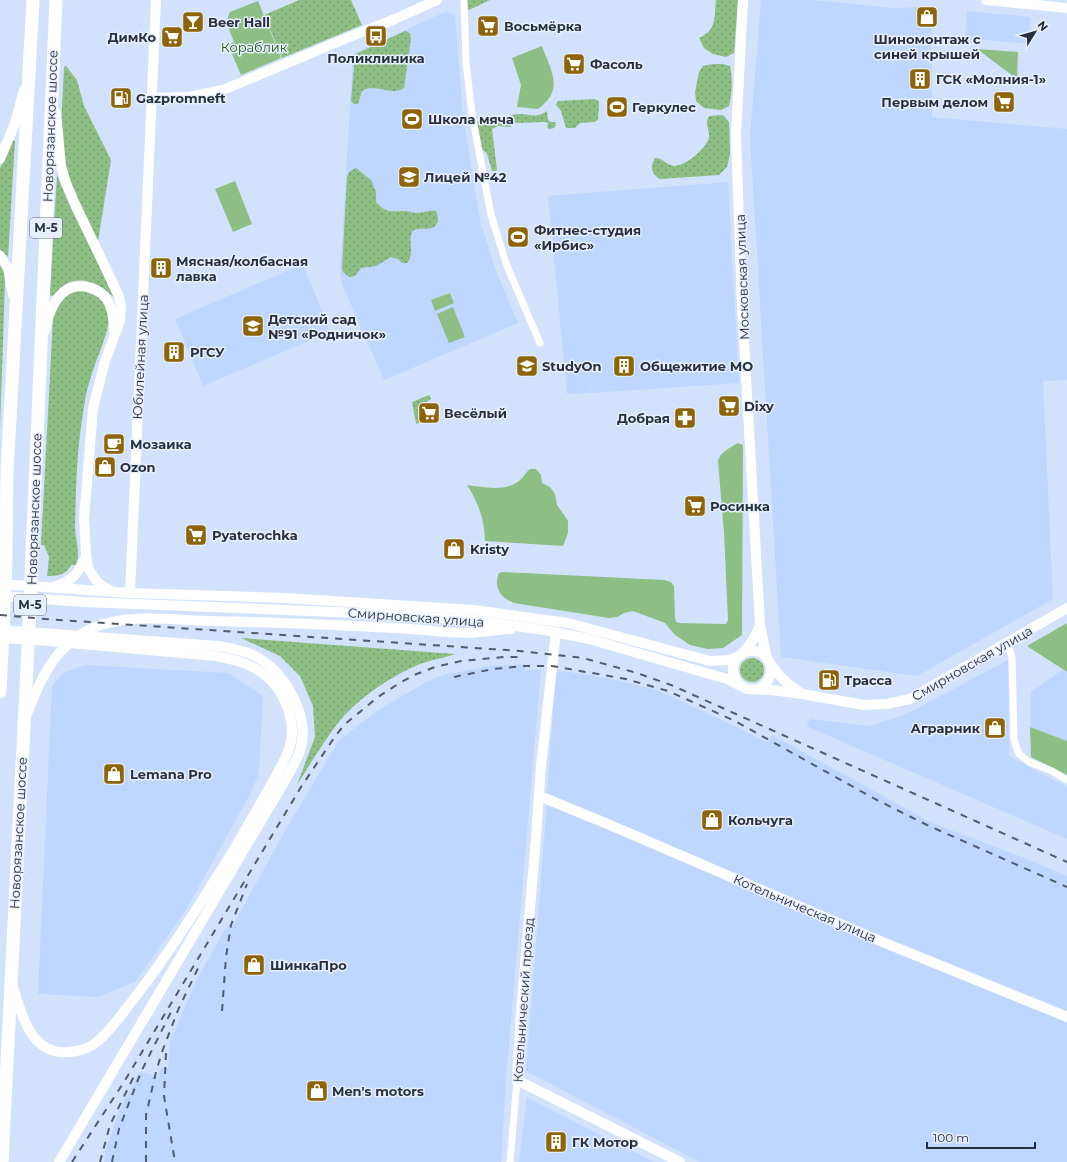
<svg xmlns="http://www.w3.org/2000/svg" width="1067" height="1162" font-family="Montserrat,sans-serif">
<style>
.built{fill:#bfd7fe}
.grass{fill:url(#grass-dots)}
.park{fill:#8dbe83}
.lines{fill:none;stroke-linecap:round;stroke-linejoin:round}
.street{stroke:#fff;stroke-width:7}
.secondary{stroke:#fff;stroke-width:10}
.highway{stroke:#fff;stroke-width:13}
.rail{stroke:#525b6c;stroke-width:2;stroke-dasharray:7 7;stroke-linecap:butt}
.labels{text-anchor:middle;stroke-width:3;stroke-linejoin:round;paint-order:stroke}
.shield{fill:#e7effd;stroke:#626977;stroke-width:1}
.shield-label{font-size:12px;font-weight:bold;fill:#29303d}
.poi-label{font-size:13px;font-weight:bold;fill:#29303d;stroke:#e7effd;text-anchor:start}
.park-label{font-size:13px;fill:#285a1e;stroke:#e7effd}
.street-label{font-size:13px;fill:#29303d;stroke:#e7effd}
</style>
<defs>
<pattern id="grass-dots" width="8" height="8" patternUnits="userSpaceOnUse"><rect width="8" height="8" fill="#8dbe83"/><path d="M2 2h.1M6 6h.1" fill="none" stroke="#739b6c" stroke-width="1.8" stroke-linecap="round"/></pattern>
</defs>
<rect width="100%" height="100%" fill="#d2e2fd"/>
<g class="built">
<polygon points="761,0 814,0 893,8 931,7 932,117 1067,129 1067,380 1043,381 1053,599 917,676 781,657 750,137"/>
<polygon points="967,11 1030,17 1028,44 965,38"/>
<polygon points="445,12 455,15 463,116 480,220 496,271 518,323 384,380 343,287 340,275 353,54"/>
<polygon points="728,182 739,383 591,393 590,384 590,393 567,394 548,196"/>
<polygon points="303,264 330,332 203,386 175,319"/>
<polygon points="1008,660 1009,756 1067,787 1067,839 806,726 810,719 870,726 906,714"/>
<polygon points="525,664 525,670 541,670 506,1079 501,1162 104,1162 105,1152 119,1112 139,1072 158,1076 160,1068 168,1068 170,1042 197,979 227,926 233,925 286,829 339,740 380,709 428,681 443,675 489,666"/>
<polygon points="86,665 228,673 263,696 259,773 249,796 186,910 136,981 98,997 38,994 52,686 63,673"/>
<polygon points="556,670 607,678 657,690 739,728 767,743 772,735 932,823 1027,859 1067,876 1067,1011 878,934 547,793"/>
<polygon points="1062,670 1067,672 1067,741 1030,727 1031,692"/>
<polygon points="547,802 1067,1021 1067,1162 699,1162 526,1071"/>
<polygon points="527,1098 654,1162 519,1162"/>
</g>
<g class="grass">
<polygon points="299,0 351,0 362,25 282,58 264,15"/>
<polygon points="466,0 490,0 469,10 467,9"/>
<path d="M716 0H738L734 53 726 57 713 54 704 48 699 38C717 30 714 18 716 0Z"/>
<path d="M405 31C410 32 410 34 411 38L404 88C392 97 373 82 362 91L358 104H354L351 101 355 56 358 53Z"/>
<path d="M714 64H723L730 66C733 80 732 92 729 106L721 110 704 108 696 101 695 92 699 72 703 66Z"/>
<polygon points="66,66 77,80 84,106 111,160 98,241 96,240 78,201 64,164 61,126 64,67"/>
<polygon points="595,99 598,101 599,103 598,120 594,122 580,123 575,128 566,128 561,111 556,105 558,101"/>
<path d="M547 111 548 120 551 122H555L556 125 554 128 549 129 547 127 548 123 546 122 514 123 510 127 498 126 492 129 497 170 496 171H492L487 154 481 148 477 122 479 120C483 119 487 121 491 121 501 121 509 114 519 114 531 114 536 119 547 111Z"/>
<path d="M723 115 729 122 730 154 727 167 719 175 660 179C651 174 650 166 655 158 664 158 665 165 674 166 686 166 707 148 709 137 710 129 704 124 709 116Z"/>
<polygon points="13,140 15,141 8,257 0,249 0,168"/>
<path d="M356 168 372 181 374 188 376 191V202C387 214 390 211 405 211 409 211 413 213 417 213 424 213 427 210 436 211 437 214 438 217 438 220 435 234 421 226 414 230 406 235 416 254 407 263H402L398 259 391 257 376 266 361 268 356 275 352 277H349L343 272 342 268 347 177 349 172Z"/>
<path d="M57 175 70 206 100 267 113 296H112C100 283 80 275 64 285 59 288 56 293 52 296L50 295Z"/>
<polygon points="0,263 4,272 5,282 0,429"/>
<path d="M80 290C94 294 107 298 109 316 110 331 94 364 90 380 87 389 85 398 84 407 77 446 76 487 75 526 75 540 81 552 76 565H71C66 575 58 576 47 576L49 557 44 545H41L53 318 55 310 68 293Z"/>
<polygon points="429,395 431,399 422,405 428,419 416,424 412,402"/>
<path d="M241 638 455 654C444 658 431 660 420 664 391 676 357 699 338 723 323 743 310 764 297 785L315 737 313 706 300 676 280 656Z"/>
<circle cx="752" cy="670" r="12"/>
</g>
<g class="park">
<polygon points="258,1 281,58 241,75 228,45 234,42 226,22 230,12"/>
<path d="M542 46C551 71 565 90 538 109L517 107 521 85 512 58Z"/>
<polygon points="977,49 1018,52 1017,79"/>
<polygon points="235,181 252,224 233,232 215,189"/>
<polygon points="450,293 454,303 435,311 431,300"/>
<polygon points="453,307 465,337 449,343 437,314"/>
<path d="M738 443 743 445 742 635 723 648 708 649 690 645 675 635 665 623 633 611 624 613 617 617 609 618 514 603C501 598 493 588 499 573L503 572 664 580 671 582 674 586 675 618 676 622 679 623 726 624 728 620 724 532 718 461C720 452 730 448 738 443Z"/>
<path d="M530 469H536L541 475 542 483 550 487 555 494 557 505 568 521V533L563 546 485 541C485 521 478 502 467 485 483 487 505 492 519 481 524 477 525 473 530 469Z"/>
<polygon points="1067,623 1067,672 1027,646"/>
<polygon points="1030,727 1067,741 1067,775 1031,757"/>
</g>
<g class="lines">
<g class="street">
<polyline points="464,0 466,62 472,114 491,215 507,266 540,343"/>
<polyline points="1007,643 1012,657 1014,740 1019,754 1029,762 1052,771 1067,780"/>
<polyline points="510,1162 517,1080"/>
</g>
<g class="secondary">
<polyline points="743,0 736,135 742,305 760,625 767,659"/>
<polyline points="986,0 1067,8"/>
<polyline points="152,98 189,97 223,90 347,38 395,19 437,0"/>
<polyline points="56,112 61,166 66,183 75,204 118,294 121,305 120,321 105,361 93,408 84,518 86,552 88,568 98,583 111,591"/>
<polyline points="0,159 14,126 24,90"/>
<polyline points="0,256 8,268 13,295"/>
<path d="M45 331C48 317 52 302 64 292 78 281 101 287 109 303 113 312 114 320 114 330"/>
<polyline points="0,584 130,593 284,598 474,610 568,623 710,661 728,660 738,657"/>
<path d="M53 587C73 581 78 574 86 556"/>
<polyline points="130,593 156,0"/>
<polyline points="0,596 85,602 359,613 473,620 544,630 589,639 727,679 747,689 772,690 802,694 864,705 887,704 910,699 1067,608"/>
<path d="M0 630 218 646C230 648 242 650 253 655 285 671 311 715 300 751 296 762 289 773 283 784L59 1162"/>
<polyline points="556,632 541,766 536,838 521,1012 517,1080 680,1162"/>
<path d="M0 638 36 640 216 656C227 659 238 660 248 665 274 676 291 702 292 730 292 736 291 743 289 749 284 763 276 776 268 790 256 812 243 834 230 856 200 904 170 952 136 996 124 1011 113 1028 98 1041 92 1046 84 1050 76 1051 33 1060 23 1019 13 987"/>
<polyline points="742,654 753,640 760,625"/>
<path d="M739 684C735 679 732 674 733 667 735 653 753 646 764 655 769 659 771 666 775 670 782 680 791 686 801 693"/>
<path d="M757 689C768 685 773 675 770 664"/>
<path d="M27 714C40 679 56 644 93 628 127 613 173 620 210 621 271 622 332 625 394 628 419 629 444 633 469 633 483 632 497 630 511 629"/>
<polyline points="544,798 610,825 875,939 1067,1017"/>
</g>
<g class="highway">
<polyline points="0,692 6,562 7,472 33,0"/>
<polyline points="2,1162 28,647 56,0"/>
</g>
<g class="rail">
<polyline points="0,615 45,619 520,651 583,658 637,673 671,685 1067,862"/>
<polyline points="454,677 493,669 525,666 552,666 626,679 668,691 735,721 875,799 927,825 1067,887"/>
<polyline points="222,1011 226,957 231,925 247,884"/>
<polyline points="166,1053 164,1096 175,1162"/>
<polyline points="72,1162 124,1082 301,787 334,738 344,725 378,697 398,684 414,675 435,667 461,661 504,657 524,657"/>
<polyline points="100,1162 110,1125 136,1072"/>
<polyline points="112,1162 119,1129 141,1072 172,1010"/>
<polyline points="146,1162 146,1115 156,1072 162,1052 178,1010 201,962"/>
</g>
</g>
<defs>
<g id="shop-square" transform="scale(1.15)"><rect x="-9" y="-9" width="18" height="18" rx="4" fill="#8d6508" stroke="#e7effd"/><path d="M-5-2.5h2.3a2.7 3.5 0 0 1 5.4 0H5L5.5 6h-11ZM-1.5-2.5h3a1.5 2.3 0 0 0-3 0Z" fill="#fff"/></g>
<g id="bar-square" transform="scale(1.15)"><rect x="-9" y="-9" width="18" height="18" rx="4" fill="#8d6508" stroke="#e7effd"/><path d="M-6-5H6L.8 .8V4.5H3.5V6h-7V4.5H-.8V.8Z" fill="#fff"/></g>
<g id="supermarket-square" transform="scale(1.15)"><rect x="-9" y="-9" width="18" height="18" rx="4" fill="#8d6508" stroke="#e7effd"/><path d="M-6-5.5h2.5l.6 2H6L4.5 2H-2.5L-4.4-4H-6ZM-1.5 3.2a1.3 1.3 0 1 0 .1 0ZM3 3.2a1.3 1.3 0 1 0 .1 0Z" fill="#fff"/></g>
<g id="bus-square" transform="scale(1.15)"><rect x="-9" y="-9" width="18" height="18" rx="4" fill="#8d6508" stroke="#e7effd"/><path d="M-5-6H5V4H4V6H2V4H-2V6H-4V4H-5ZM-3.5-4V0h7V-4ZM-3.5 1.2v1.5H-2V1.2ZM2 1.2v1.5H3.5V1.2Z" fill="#fff"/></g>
<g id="building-square" transform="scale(1.15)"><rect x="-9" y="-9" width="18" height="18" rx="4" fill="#8d6508" stroke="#e7effd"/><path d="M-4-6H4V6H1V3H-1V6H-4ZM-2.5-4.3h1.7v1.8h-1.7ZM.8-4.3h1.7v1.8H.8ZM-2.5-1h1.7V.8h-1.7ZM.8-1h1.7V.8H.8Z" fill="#fff"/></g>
<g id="fuel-square" transform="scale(1.15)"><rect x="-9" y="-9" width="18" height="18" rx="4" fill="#8d6508" stroke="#e7effd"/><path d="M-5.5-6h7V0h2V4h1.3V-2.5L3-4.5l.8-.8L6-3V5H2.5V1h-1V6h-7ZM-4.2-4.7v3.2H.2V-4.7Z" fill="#fff"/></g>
<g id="stadium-square" transform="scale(1.15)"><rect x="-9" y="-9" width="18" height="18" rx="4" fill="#8d6508" stroke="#e7effd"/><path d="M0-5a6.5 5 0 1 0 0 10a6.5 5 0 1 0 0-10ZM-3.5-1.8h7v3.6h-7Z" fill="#fff"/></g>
<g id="school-square" transform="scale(1.15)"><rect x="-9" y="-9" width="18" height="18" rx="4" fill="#8d6508" stroke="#e7effd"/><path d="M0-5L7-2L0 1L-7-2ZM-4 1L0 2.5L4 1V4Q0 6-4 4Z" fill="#fff"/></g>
<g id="pharmacy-square" transform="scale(1.15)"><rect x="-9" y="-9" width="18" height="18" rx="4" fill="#8d6508" stroke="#e7effd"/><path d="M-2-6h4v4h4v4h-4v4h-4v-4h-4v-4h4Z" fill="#fff"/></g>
<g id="cafe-square" transform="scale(1.15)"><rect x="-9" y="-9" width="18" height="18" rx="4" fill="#8d6508" stroke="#e7effd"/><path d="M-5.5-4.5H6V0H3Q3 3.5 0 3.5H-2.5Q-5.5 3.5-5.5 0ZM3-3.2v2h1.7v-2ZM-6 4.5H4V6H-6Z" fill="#fff"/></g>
</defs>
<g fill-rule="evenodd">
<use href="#shop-square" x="927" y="17"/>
<use href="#bar-square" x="193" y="22"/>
<use href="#supermarket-square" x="488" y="26"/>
<use href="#bus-square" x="376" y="36"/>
<use href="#supermarket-square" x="172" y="37"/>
<use href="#supermarket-square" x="574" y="64"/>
<use href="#building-square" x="920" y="79"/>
<use href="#fuel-square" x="121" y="98"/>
<use href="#supermarket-square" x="1004" y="102"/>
<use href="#stadium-square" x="617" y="107"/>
<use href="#stadium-square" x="412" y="119"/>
<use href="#school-square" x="409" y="177"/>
<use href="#stadium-square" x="518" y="237"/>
<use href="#building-square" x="161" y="268"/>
<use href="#school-square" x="253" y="326"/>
<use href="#building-square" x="174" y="352"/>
<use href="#school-square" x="527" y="366"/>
<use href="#building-square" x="624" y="366"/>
<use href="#supermarket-square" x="729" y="406"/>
<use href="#supermarket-square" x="429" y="413"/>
<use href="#pharmacy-square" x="685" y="418"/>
<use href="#cafe-square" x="114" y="444"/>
<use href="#shop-square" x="105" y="467"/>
<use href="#supermarket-square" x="695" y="506"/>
<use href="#supermarket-square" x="196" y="535"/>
<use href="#shop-square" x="454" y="549"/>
<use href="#fuel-square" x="829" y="680"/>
<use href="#shop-square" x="995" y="728"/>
<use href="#shop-square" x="114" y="774"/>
<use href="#shop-square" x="712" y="820"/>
<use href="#shop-square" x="254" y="965"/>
<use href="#shop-square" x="317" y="1091"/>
<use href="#building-square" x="556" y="1142"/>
</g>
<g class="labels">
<g class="shield">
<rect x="30" y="218" width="32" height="20" rx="3"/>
<rect x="14" y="595" width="32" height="20" rx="3"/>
</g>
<g class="shield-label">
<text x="46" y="232">М-5</text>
<text x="30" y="609">М-5</text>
</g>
<g class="poi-label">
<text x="208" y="27">Beer Hall</text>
<text x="504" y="31">Восьмёрка</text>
<text x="156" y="42" text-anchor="end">ДимКо</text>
<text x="927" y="44" text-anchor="middle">Шиномонтаж с<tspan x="927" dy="15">синей крышей</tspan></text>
<text x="376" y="63" text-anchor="middle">Поликлиника</text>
<text x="590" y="69">Фасоль</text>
<text x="936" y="84">ГСК «Молния-1»</text>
<text x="136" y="103">Gazpromneft</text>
<text x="988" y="107" text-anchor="end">Первым делом</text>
<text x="632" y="112">Геркулес</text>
<text x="428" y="124">Школа мяча</text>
<text x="424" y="182">Лицей №42</text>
<text x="534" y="235">Фитнес-студия<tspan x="534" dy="15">«Ирбис»</tspan></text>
<text x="176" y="266">Мясная/колбасная<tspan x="176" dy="15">лавка</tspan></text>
<text x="268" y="324">Детский сад<tspan x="268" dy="15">№91 «Родничок»</tspan></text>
<text x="190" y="357">РГСУ</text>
<text x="542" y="371">StudyOn</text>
<text x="640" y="371">Общежитие МО</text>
<text x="744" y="411">Dixy</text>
<text x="444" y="418">Весёлый</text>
<text x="670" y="423" text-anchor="end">Добрая</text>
<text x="130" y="449">Мозаика</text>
<text x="120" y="472">Ozon</text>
<text x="710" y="511">Росинка</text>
<text x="212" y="540">Pyaterochka</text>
<text x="470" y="554">Kristy</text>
<text x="844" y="685">Трасса</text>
<text x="980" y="733" text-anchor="end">Аграрник</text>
<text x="130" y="779">Lemana Pro</text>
<text x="728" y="825">Кольчуга</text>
<text x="270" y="970">ШинкаПро</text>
<text x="332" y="1096">Men's motors</text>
<text x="572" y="1147">ГК Мотор</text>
</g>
<g class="park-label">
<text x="254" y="52">Кораблик</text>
</g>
<g class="street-label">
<text transform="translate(50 126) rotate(-88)" y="5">Новорязанское шоссе</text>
<text transform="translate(742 277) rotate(-92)" y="5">Московская улица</text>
<text transform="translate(140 357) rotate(-87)" y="5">Юбилейная улица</text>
<text transform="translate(34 509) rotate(-88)" y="5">Новорязанское шоссе</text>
<text transform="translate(416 617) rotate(4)" y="5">Смирновская улица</text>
<text transform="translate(972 663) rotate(-30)" y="5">Смирновская улица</text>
<text transform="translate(18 833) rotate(-87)" y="5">Новорязанское шоссе</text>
<text transform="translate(805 908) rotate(23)" y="5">Котельническая улица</text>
<text transform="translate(523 1000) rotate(-86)" y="5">Котельнический проезд</text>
</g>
</g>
<g transform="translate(1035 32) rotate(53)" stroke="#e7effd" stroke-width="3" paint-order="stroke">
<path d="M0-3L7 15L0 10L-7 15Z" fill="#29303d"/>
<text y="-6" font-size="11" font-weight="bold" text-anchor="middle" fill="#29303d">N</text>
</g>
<path d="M927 1142v6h108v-6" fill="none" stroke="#29303d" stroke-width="2"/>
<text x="933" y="1142" font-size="12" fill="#29303d" stroke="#e7effd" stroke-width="3" paint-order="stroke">100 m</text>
</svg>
